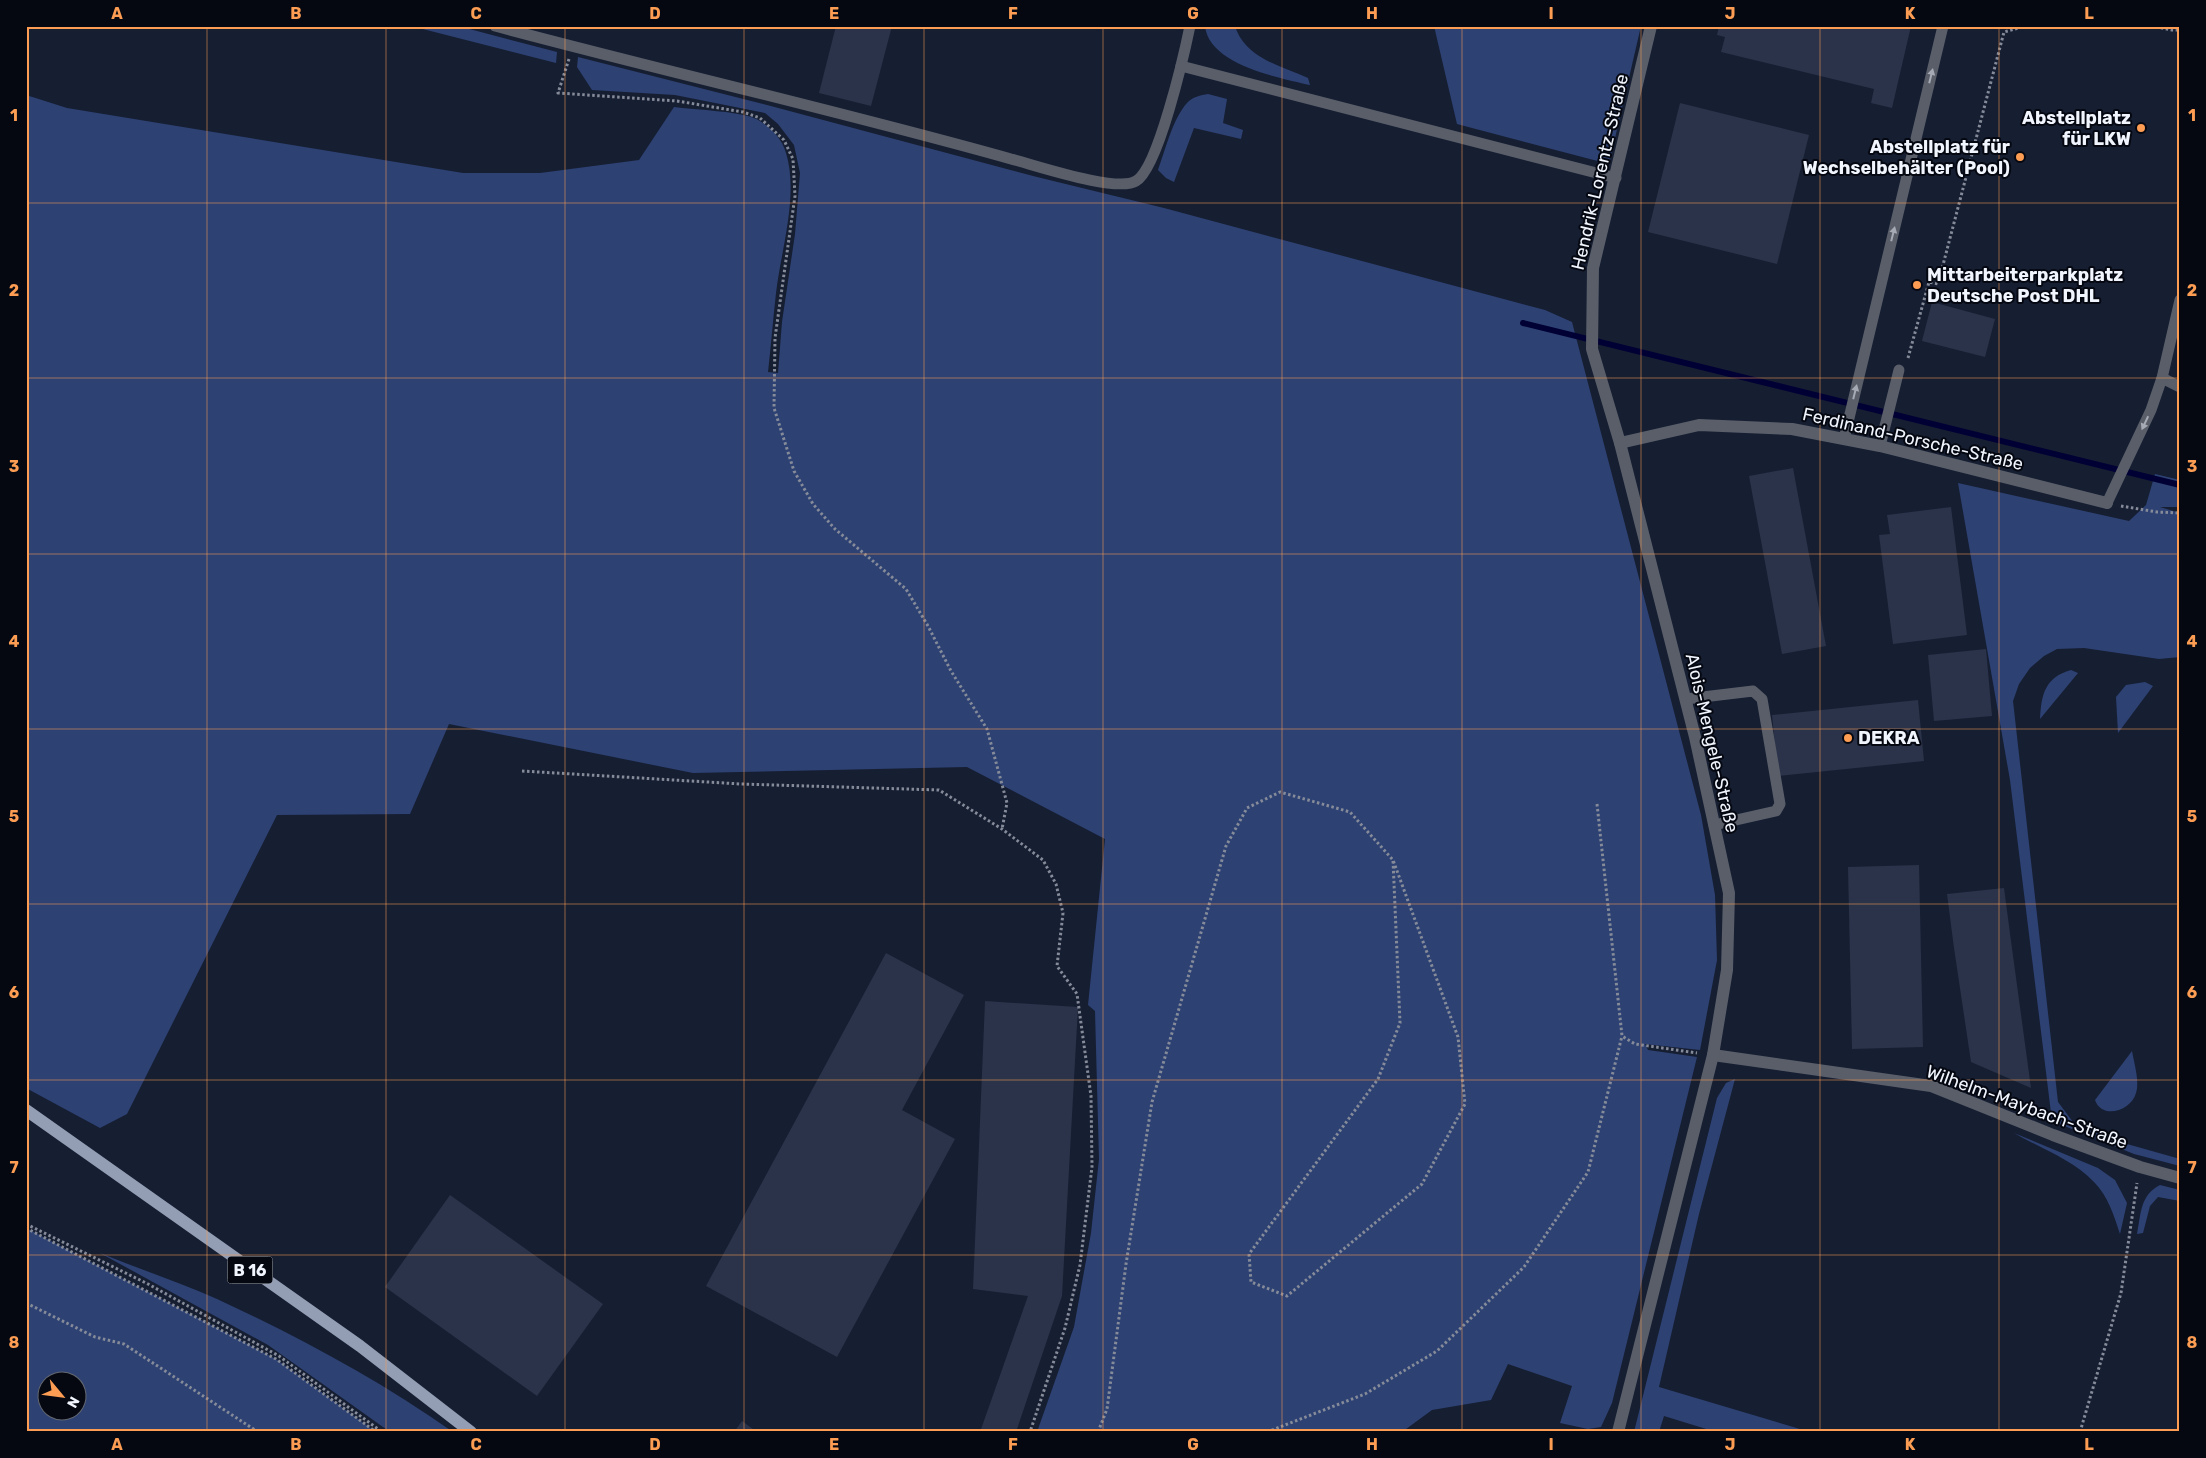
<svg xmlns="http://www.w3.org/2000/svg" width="2206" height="1458" font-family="Rubik,sans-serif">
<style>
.green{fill:#2d4173;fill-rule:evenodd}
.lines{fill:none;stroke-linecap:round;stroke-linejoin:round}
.stream{stroke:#010034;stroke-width:6}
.building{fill:#2a3349}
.path{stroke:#858b99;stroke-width:3;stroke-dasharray:2.5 2.5;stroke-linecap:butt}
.service{stroke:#595e69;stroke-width:11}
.minor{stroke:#595e69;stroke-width:12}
.primary{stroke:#939eb4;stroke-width:12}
.oneway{fill:#a5aab4}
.grid{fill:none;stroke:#fc9d53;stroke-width:1;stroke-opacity:0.55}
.poi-dot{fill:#fc9d53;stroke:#050811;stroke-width:2}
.labels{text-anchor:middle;stroke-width:4;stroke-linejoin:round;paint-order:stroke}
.shield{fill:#050811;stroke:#aaaeb7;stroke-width:1}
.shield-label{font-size:16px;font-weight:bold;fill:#f1f5fe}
.poi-label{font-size:18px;font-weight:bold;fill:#f1f5fe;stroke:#050811;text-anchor:end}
.street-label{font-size:18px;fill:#f1f5fe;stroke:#050811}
.neatline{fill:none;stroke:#fc9d53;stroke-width:2}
.grid-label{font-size:16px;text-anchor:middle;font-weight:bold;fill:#fc9d53}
</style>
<rect width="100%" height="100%" fill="#161e32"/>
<g class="green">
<polygon points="411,26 458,26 557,52 556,63"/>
<path d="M1205 26H1235C1245 58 1281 66 1308 78L1310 85C1280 78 1209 65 1205 26Z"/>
<polygon points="1434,26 1641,26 1609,164 1457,124"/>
<path d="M578 57 767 105 1037 177 1164 208 1545 310 1572 322 1701 815 1715 895 1717 960 1700 1050 1645 1044 1648 1050 1697 1057 1612 1403 1601 1427 1588 1429 1560 1423 1572 1386 1508 1364 1491 1400 1432 1410 1402 1432H1037L1074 1327 1091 1233 1099 1159 1095 1011 1088 1005 1105 839 967 767 693 773 449 724 410 814 277 815 127 1114 100 1128 26 1088V95L67 108 463 173H540L639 160 674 107C693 110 747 111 760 121 772 129 782 139 786 153 799 195 781 250 776 293 773 319 771 346 768 372L778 373 782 322 795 234 800 173 794 145 778 124 765 113 675 95 592 90 577 67Z"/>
<path d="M1208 94 1227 99 1223 123 1243 130 1241 139 1194 128 1174 182 1166 178 1158 170C1165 151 1173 118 1187 103 1192 97 1201 95 1208 94Z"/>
<polygon points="2155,474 2180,480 2180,507 2160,507 2180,513 2180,657 2159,659 2084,648 2057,649 2044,656 2030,668 2019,684 2013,701 2058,1102 2073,1122 2113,1140 2180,1159 2180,1166 2134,1154 2052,1121 2010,780 1958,483 2129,521 2146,505"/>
<path d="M2071 670 2078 673 2040 719C2041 695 2045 677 2071 670Z"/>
<polygon points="2145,682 2153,686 2118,733 2116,697 2126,685"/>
<path d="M2132 1051C2134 1063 2140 1082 2136 1093 2131 1111 2102 1120 2095 1100Z"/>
<polygon points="1735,1079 1699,1214 1659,1387 1810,1432 1716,1432 1664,1416 1659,1432 1634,1432 1717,1098 1726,1083"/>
<path d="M2014 1133 2098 1168 2115 1180 2127 1203 2120 1234C2114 1216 2108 1196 2094 1182 2073 1160 2040 1148 2014 1133Z"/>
<path d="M2160 1185 2180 1190V1201L2158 1197 2150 1206 2143 1233 2137 1234C2141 1214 2140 1195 2160 1185Z"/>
<path d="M26 1228 276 1359 376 1432H26ZM48 1380H78V1410H48Z"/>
<path d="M100 1253C139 1269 179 1282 217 1299 299 1337 379 1380 453 1432H390L268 1345Z"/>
</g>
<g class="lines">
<polyline class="stream" points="1523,323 2180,485"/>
</g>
<g class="building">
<polygon points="836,26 892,26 871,106 819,93"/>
<polygon points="1719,26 1911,26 1892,108 1871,103 1874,89 1721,52 1725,37 1717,35"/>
<polygon points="1680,103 1809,135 1777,264 1648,232"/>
<polygon points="1932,302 1995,319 1985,357 1922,341"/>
<polygon points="1793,468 1826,646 1782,654 1749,476"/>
<polygon points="1951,507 1967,635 1893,644 1879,535 1890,534 1887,515"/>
<polygon points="1986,649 1992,716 1934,721 1928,655"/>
<polygon points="1918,700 1924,761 1778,776 1772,715"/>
<polygon points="1919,865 1923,1047 1852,1049 1848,867"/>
<polygon points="2004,888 2011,941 2031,1088 1971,1062 1954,948 1947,894"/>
<polygon points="886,953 964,995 902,1110 955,1139 837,1357 706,1286"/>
<polygon points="985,1001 1078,1007 1062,1296 1016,1432 980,1432 1028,1296 973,1289"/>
<polygon points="450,1195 603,1304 537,1396 385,1287"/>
<polygon points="742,1421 757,1432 734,1432"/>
</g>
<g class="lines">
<g class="path">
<polyline points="2151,26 2172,30 2180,30"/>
<polyline points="569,59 558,93 677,101 743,112 760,118 784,140 793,159 795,196 775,338 774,408 794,471 813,504 835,529 906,589 928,626 951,671 987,729 1007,803 1002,829"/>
<polyline points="1908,358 1929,282 1938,284 2004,32 2026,26"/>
<polyline points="2121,506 2157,512 2180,513"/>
<polyline points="522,771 741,784 939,790 1002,829 1043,860 1056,884 1063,913 1057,966 1077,994 1091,1096 1092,1167 1080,1265 1065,1328 1030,1432"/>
<polyline points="1597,804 1622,1036 1635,1044 1697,1053"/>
<polyline points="26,1224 148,1284 279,1356 382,1432"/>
<polyline points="26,1228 276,1359 376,1432"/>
<polyline points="26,1303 95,1337 124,1344 258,1432"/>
<polyline points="1098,1432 1107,1409 1126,1264 1152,1102 1226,846 1247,808 1280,792 1350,812 1393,860 1458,1037 1465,1104 1422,1184 1287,1296 1251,1282 1249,1254 1378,1079 1400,1023 1393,860"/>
<polyline points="1267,1432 1365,1394 1437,1351 1524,1267 1588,1172 1622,1036"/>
<polyline points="2080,1432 2121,1293 2137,1183"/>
</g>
<g class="service">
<path d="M495 26C667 72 840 111 1011 159 1035 165 1117 193 1136 181 1158 169 1184 55 1190 26"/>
<polyline points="1181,66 1616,178"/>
<polyline points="2162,378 2180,387"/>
<polyline points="1844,439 1943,26"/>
<polyline points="1880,446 1899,370"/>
<polyline points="2107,503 2151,410 2162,378 2180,300"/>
<polyline points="1686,699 1753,691 1762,699 1780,804 1776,811 1714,825"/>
</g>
<g class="minor">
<polyline points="1620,443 1699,425 1792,429 1880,446 2107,503"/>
<polyline points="1713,1055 1931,1086 2053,1135 2140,1167 2180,1178"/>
<polyline points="1618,1432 1713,1055 1727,970 1729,893 1695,737 1620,443 1592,349 1593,268 1651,26"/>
</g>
<polyline class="primary" points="26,1110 360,1346 471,1432"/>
</g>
<defs><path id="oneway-solid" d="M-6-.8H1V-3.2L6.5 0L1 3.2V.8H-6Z" transform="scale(1.25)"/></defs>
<g class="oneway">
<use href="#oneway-solid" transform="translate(1931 76) rotate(-76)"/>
<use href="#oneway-solid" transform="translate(1893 234) rotate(-76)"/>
<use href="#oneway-solid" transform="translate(1855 392) rotate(-76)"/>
<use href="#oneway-solid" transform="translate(2145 423) rotate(115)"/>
</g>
<path class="grid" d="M207 26V1432M386 26V1432M565 26V1432M744 26V1432M924 26V1432M1103 26V1432M1282 26V1432M1462 26V1432M1641 26V1432M1820 26V1432M1999 26V1432M26 203H2180M26 378H2180M26 554H2180M26 729H2180M26 904H2180M26 1080H2180M26 1255H2180"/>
<g class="poi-dot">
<circle cx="2141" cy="128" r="5"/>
<circle cx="2020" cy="157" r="5"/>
<circle cx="1917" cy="285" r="5"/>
<circle cx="1848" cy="738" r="5"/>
</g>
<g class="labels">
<rect class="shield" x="227.5" y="1256.5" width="45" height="27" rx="4"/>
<g class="shield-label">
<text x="250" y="1276">B 16</text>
</g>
<g class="poi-label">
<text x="2131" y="124">Abstellplatz<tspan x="2131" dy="21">für LKW</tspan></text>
<text x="2010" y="153">Abstellplatz für<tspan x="2010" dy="21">Wechselbehälter (Pool)</tspan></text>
<text x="1927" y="281" text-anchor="start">Mittarbeiterparkplatz<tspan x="1927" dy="21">Deutsche Post DHL</tspan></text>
<text x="1858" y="744" text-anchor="start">DEKRA</text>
</g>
<g class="street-label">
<text transform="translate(1600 172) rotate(-77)" y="6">Hendrik-Lorentz-Straße</text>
<text transform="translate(1913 439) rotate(13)" y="6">Ferdinand-Porsche-Straße</text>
<text transform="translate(1712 743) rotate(77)" y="6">Alois-Mengele-Straße</text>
<text transform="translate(2027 1107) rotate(20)" y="6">Wilhelm-Maybach-Straße</text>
</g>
</g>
<rect width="2206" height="1458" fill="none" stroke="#050811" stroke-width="55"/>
<g transform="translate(62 1396) rotate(119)"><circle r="24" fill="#050811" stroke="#636770"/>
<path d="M0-4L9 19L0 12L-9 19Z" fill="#fc9d53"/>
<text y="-8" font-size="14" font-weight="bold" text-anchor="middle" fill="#f1f5fe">N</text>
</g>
<rect x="28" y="28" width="2150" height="1402" class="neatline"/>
<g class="grid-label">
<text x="117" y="19">A</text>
<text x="296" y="19">B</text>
<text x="476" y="19">C</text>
<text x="655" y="19">D</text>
<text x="834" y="19">E</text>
<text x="1013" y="19">F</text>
<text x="1193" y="19">G</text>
<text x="1372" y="19">H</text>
<text x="1551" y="19">I</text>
<text x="1730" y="19">J</text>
<text x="1910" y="19">K</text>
<text x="2089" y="19">L</text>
<text x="14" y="121">1</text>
<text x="2192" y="121">1</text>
<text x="14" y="296">2</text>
<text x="2192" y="296">2</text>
<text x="14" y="472">3</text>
<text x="2192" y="472">3</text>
<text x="14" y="647">4</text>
<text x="2192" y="647">4</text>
<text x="14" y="822">5</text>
<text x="2192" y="822">5</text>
<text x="14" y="998">6</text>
<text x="2192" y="998">6</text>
<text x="14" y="1173">7</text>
<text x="2192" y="1173">7</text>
<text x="14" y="1348">8</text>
<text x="2192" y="1348">8</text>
<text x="117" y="1450">A</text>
<text x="296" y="1450">B</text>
<text x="476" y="1450">C</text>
<text x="655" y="1450">D</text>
<text x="834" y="1450">E</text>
<text x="1013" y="1450">F</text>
<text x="1193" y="1450">G</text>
<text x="1372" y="1450">H</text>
<text x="1551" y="1450">I</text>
<text x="1730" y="1450">J</text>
<text x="1910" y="1450">K</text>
<text x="2089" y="1450">L</text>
</g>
</svg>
